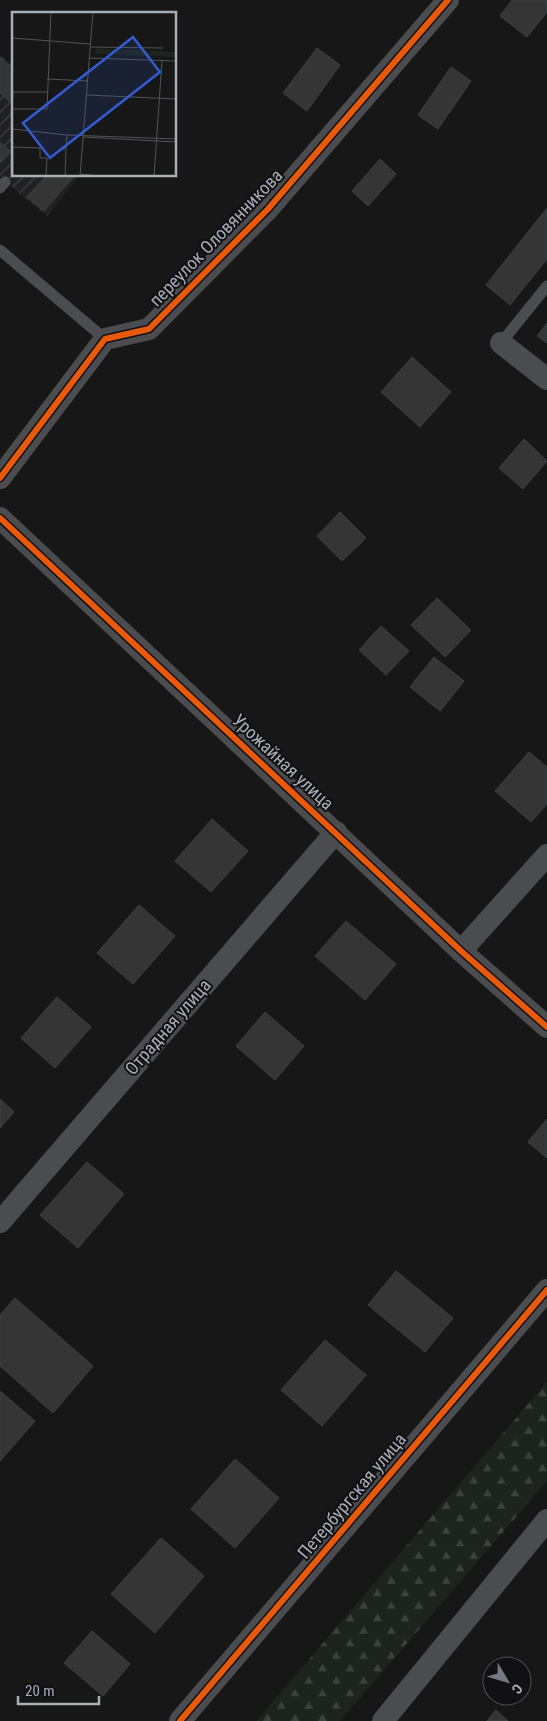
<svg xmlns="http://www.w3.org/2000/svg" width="547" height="1721" font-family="'Roboto Condensed',sans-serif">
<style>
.industrial{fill:url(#industrial-furrows)}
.forest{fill:url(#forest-firs)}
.building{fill:#353536;stroke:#3f4043}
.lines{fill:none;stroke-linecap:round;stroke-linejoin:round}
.service{stroke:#4b4c50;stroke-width:11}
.minor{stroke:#4b4c50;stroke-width:22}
.cycleway-casing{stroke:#111113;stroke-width:9}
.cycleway{stroke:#e8590c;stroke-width:6}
.labels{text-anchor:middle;stroke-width:4;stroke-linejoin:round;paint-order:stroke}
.street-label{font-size:18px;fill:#a8adb8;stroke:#111113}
.inset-road{fill:none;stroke:#515357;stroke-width:1}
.view{fill:#325cd3;fill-opacity:0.15;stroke:#325cd3;stroke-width:2.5}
.inset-edge{fill:none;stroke:#a8adb8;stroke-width:2.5}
</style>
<defs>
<pattern id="industrial-furrows" width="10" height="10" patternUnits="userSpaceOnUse" patternTransform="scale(1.25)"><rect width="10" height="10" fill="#212123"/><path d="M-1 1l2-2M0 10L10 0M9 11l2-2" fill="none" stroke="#3e3f41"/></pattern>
<pattern id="forest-firs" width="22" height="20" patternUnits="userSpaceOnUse" patternTransform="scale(1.25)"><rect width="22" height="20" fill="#1d241e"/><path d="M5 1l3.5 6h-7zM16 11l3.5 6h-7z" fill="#3b413d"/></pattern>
</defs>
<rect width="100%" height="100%" fill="#171717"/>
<polygon class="industrial" points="0,55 14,67 14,175 80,175 47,216 0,177"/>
<polygon class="forest" points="547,1382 547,1481 340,1721 256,1721"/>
<g class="building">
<polygon points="512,0 547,0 547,12 527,37 500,16"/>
<polygon points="317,48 340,65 307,111 283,93"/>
<polygon points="0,57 14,69 14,105 0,93"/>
<polygon points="451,67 471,81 438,129 418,115"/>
<polygon points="0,142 10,151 0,163"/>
<polygon points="380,159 396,174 368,206 352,191"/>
<polygon points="47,175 75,175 44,211 27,197"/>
<polygon points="547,208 547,259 510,305 486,285"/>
<polygon points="547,323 547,343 537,336"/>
<polygon points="412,357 451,392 420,427 381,392"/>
<polygon points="524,439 547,461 523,489 499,468"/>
<polygon points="340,512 366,538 342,561 317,536"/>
<polygon points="437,598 471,630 445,657 411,625"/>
<polygon points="381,626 409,651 386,675 359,650"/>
<polygon points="434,657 464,681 440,711 410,687"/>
<polygon points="529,752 547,767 547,804 531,822 495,791"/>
<polygon points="212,819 248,851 211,892 175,861"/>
<polygon points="139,905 175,936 133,984 97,953"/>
<polygon points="346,921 396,964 365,1000 315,956"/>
<polygon points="57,997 91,1027 55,1068 21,1038"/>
<polygon points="265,1012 304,1046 275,1080 236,1046"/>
<polygon points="0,1099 14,1112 0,1128"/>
<polygon points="547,1119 547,1158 528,1142"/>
<polygon points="87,1162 124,1194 78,1248 40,1215"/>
<polygon points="396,1271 453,1318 425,1352 368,1305"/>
<polygon points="15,1298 93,1366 53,1413 0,1366 0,1315"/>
<polygon points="325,1340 366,1375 322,1426 281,1390"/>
<polygon points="0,1391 35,1421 0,1461"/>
<polygon points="235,1459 279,1498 235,1548 191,1509"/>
<polygon points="161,1538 204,1576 155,1633 111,1594"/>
<polygon points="92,1631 130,1664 103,1696 64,1663"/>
<polygon points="496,1710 508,1721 487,1721"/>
</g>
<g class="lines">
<g class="service">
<polyline points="0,188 5,182"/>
<polyline points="0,250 105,339"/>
<polyline points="501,343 547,286"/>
</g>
<g class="minor">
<polyline points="501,343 547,379"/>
<polyline points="0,478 105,339 149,329 268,209 448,0"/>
<polyline points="0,518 461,951 547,1027"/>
<polyline points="461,951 547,855"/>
<polyline points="0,1222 336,832"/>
<polyline points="180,1721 547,1290"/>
<polyline points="383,1721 547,1520"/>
</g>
<g class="cycleway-casing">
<g id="cycleway">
<polyline points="0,478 105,339 149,329 268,209 448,0"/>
<polyline points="0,518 461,951 547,1027"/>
<polyline points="180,1721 547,1290"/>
</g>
</g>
<use href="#cycleway" class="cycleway"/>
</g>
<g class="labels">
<g class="street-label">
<text transform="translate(216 238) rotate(-46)" y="6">переулок Оловянникова</text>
<text transform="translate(283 762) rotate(43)" y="6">Урожайная улица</text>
<text transform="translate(168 1027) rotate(-49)" y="6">Отрадная улица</text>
<text transform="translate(352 1496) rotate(-50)" y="6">Петербургская улица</text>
</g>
</g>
<g transform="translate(12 12)">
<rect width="164" height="164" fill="#171717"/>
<path d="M84 36 164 40V45L83 42Z" fill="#1d241e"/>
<path class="inset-road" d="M0 26 78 32M78 35 151 36M77 46 164 49M35 67 76 69M75 83 164 87M0 97H35L39 0M0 97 1 80H35M0 117 55 123 164 127M71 125 164 130M0 135 28 136V146H35L34 164M1 135V164M50 137H54L55 123M69 162 87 164M53 164 54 137M68 164 81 0M142 164 150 49"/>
<path class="view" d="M121 25 148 60 38 146 11 111Z"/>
<rect width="164" height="164" class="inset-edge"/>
</g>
<g transform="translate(507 1681) rotate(128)"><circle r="24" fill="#111113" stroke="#4d4f55"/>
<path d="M0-4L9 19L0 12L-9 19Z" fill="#757880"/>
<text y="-8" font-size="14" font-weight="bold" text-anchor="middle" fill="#a8adb8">С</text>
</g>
<path d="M18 1696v8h81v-8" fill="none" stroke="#a8adb8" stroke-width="2.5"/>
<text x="25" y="1696" font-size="15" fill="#a8adb8" stroke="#111113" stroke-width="4" paint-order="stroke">20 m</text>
</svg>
